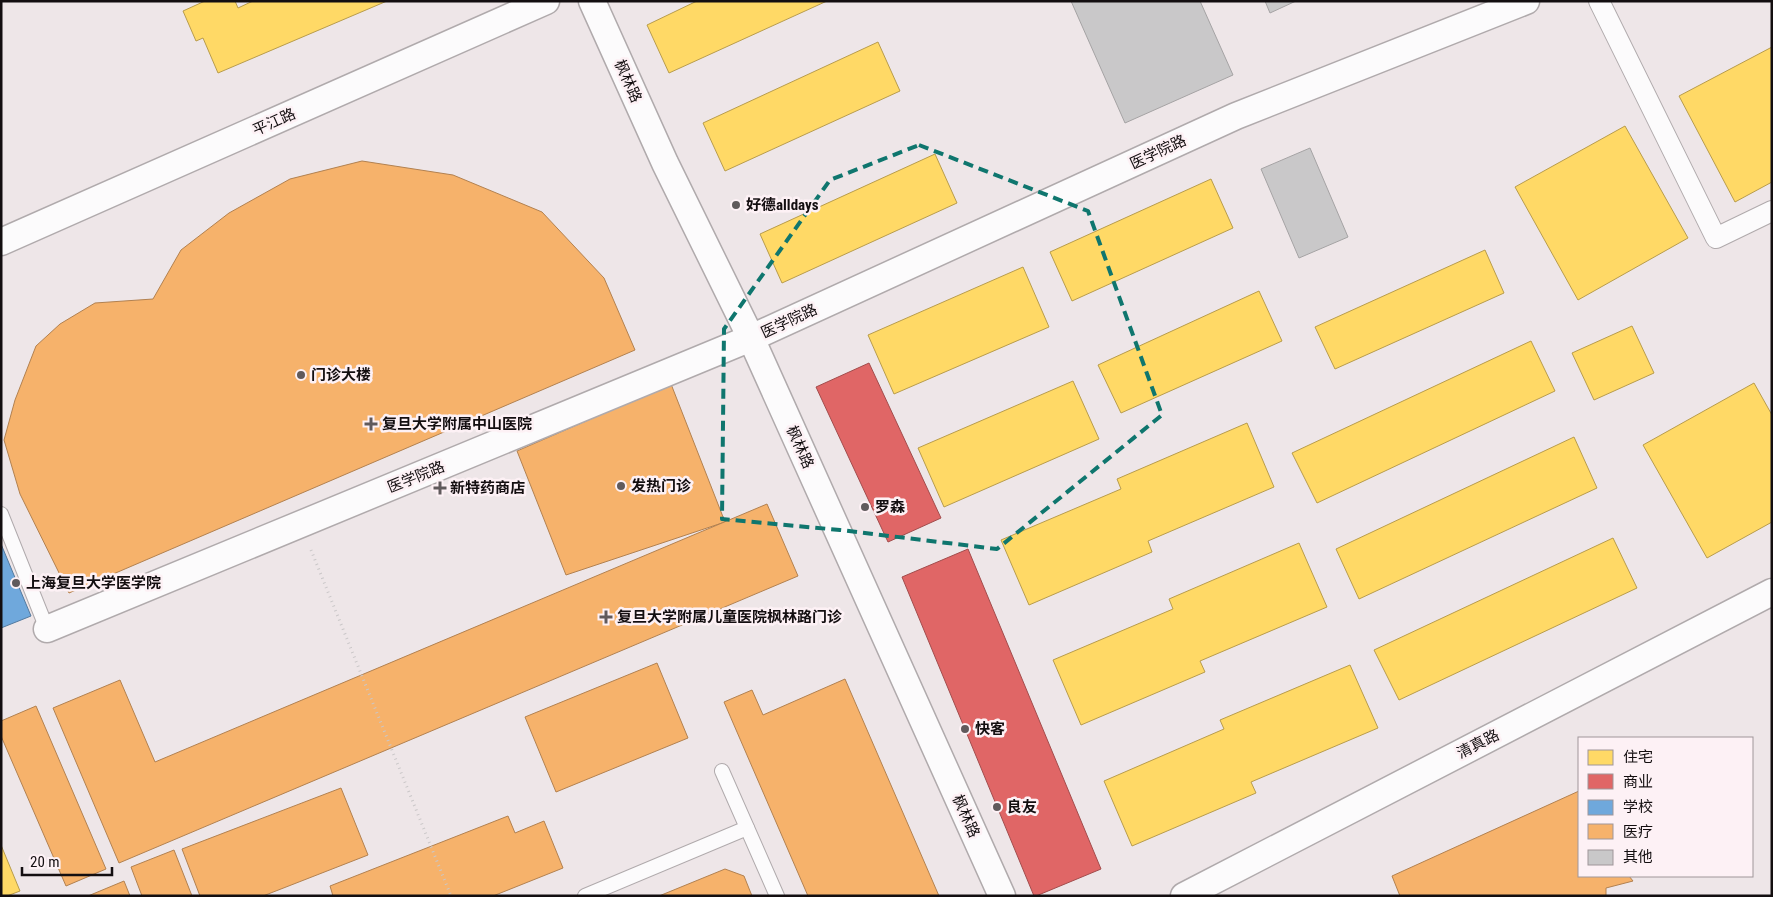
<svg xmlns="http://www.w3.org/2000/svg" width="1773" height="897" font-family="'Roboto Condensed','Noto Sans SC',sans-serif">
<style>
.homes{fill:#ffd966;stroke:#b89c4c}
.shops{fill:#e06666;stroke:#a24c4c}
.schools{fill:#6fa8dc;stroke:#537a9f}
.health{fill:#f6b26b;stroke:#b28150}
.building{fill:#c9c8c9;stroke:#a5a3a4}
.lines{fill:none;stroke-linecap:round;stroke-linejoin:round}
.service-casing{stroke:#b0aaac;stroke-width:16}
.pedestrian-casing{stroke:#b0aaac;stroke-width:22}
.minor-casing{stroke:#b0aaac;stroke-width:29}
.path{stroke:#cac7c8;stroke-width:3;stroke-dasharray:1 4;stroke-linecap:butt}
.service{stroke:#fcfbfc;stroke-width:14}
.pedestrian{stroke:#fcfbfc;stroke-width:20}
.minor{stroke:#fcfbfc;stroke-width:26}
.marked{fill:none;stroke:#0f766e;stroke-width:4;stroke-dasharray:10 6;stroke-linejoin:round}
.poi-dot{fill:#605a5c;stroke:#fdf1f5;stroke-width:2}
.labels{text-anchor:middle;stroke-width:5;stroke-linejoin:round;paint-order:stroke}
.street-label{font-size:15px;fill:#130e10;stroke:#fdf1f5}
.poi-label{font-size:15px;font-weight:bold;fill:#130e10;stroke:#fdf1f5;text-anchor:start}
</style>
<rect width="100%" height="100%" fill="#eee6e8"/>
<g class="homes">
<polygon points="205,1 235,1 238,8 253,1 387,1 218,73 203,38 196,41 183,11"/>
<polygon points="697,1 827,1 669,73 647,25"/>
<polygon points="878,42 900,91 725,171 703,123"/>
<polygon points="1772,47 1772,182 1735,202 1679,96"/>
<polygon points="1625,126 1688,238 1578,300 1515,187"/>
<polygon points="935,154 957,203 782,283 760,234"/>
<polygon points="1211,179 1233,228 1072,301 1050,252"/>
<polygon points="1485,250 1504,293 1335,369 1315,327"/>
<polygon points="1023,267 1049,327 894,394 868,335"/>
<polygon points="1259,291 1282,341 1121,413 1098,365"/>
<polygon points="1632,326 1654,373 1594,400 1572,353"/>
<polygon points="1531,341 1555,391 1317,503 1292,453"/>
<polygon points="1073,381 1099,439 944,507 918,448"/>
<polygon points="1754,383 1772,415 1772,522 1707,558 1643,445"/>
<polygon points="1247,423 1274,487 1148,541 1152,552 1029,605 1001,540 1121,489 1117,479"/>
<polygon points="1574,437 1597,488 1359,599 1336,549"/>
<polygon points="1613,538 1637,588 1399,700 1374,650"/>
<polygon points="1299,543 1327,607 1200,661 1205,672 1081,725 1053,660 1173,609 1169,599"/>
<polygon points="1350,665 1378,728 1251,782 1256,793 1132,846 1104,781 1224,729 1220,720"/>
<polygon points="1,845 20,891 7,896 1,896"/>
</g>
<g class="shops">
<polygon points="869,363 941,518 888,542 816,387"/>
<polygon points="968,549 1101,869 1036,896 1034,896 902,577"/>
</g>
<polygon class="schools" points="1,544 31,616 1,628"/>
<g class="health">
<polygon points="362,161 453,175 542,212 604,278 635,350 69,593 20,494 4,440 15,400 36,346 60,324 95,303 153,299 181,250 229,213 290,179"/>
<polygon points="671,384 725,522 566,575 517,451"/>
<polygon points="767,504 798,576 119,863 53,708 120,680 155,762"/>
<polygon points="657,663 688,738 556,792 525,717"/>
<polygon points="845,679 939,896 808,896 724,702 752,690 763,715"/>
<polygon points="36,706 106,869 66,886 1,736 1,721"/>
<polygon points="341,788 368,855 263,896 200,896 182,849"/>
<polygon points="1579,791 1579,876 1629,876 1633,881 1606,888 1606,896 1400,896 1392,876"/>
<polygon points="508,816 515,833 544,821 563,868 493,896 333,896 330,886"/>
<polygon points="174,850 192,896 142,896 131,867"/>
<polygon points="725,869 744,876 752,896 659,896"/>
<polygon points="124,881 130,896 88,896"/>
</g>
<g class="building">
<polygon points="1071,1 1200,1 1233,75 1125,123"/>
<polygon points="1265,1 1296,1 1270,13"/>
<polygon points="1310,148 1348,237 1299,258 1261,169"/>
</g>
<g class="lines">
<g class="service-casing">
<g id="service">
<polyline points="1,514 47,629"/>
<polyline points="722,771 777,896"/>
<polyline points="585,896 747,828"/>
</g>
</g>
<g class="pedestrian-casing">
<polyline id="pedestrian" points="1599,1 1716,238 1772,211"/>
</g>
<g class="minor-casing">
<g id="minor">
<polyline points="592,1 665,163 751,338 1002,896"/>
<polyline points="1,242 546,1"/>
<polyline points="47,629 751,338 1236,116 1526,1"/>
<polyline points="1184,896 1772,592"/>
</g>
</g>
<polyline class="path" points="311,550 451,896"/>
<use href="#service" class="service"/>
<use href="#pedestrian" class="pedestrian"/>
<use href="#minor" class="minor"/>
</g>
<path class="marked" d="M919 145 1088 211 1162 415 997 549 840 530 722 519 724 329 830 180Z"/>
<g class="poi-dot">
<circle cx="736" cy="205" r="5"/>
<circle cx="301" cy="375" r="5"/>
<path d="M368.5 416.5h5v5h5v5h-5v5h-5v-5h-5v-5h5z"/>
<circle cx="621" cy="486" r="5"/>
<path d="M437.5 480.5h5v5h5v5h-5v5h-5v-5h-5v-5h5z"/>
<circle cx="865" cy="507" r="5"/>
<circle cx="16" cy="583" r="5"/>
<path d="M603.5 609.5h5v5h5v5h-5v5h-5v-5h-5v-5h5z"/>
<circle cx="965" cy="729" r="5"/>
<circle cx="997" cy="807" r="5"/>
</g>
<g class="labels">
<g class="street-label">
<text transform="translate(628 81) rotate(66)" y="5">枫林路</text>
<text transform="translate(274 122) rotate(-24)" y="5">平江路</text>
<text transform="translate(1158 152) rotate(-25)" y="5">医学院路</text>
<text transform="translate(789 321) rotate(-25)" y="5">医学院路</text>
<text transform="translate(800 447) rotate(66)" y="5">枫林路</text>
<text transform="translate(416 477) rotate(-22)" y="5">医学院路</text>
<text transform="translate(1478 744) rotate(-27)" y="5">清真路</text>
<text transform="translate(966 816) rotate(66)" y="5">枫林路</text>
</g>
<g class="poi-label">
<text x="746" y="210">好德alldays</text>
<text x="311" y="380">门诊大楼</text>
<text x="382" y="429">复旦大学附属中山医院</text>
<text x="631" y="491">发热门诊</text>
<text x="450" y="493">新特药商店</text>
<text x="875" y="512">罗森</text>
<text x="26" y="588">上海复旦大学医学院</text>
<text x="617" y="622">复旦大学附属儿童医院枫林路门诊</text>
<text x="975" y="734">快客</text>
<text x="1007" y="812">良友</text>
</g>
</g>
<rect width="1773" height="897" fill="none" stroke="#130e10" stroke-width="5"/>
<rect x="1578" y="737" width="175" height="140" fill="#fdf1f5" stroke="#9f9699"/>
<rect x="1588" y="750" width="25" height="15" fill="#ffd966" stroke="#9f9699"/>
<text x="1623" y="762" font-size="15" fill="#130e10">住宅</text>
<rect x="1588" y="774" width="25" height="15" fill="#e06666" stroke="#9f9699"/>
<text x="1623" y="787" font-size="15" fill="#130e10">商业</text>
<rect x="1588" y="800" width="25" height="15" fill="#6fa8dc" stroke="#9f9699"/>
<text x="1623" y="812" font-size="15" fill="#130e10">学校</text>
<rect x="1588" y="824" width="25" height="15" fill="#f6b26b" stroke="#9f9699"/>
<text x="1623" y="837" font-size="15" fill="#130e10">医疗</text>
<rect x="1588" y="850" width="25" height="15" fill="#c9c8c9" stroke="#9f9699"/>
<text x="1623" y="862" font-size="15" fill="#130e10">其他</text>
<path d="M22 867v8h90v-8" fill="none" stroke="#130e10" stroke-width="2.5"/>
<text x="30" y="867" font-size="15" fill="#130e10" stroke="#fdf1f5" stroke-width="4" paint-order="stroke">20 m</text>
</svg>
